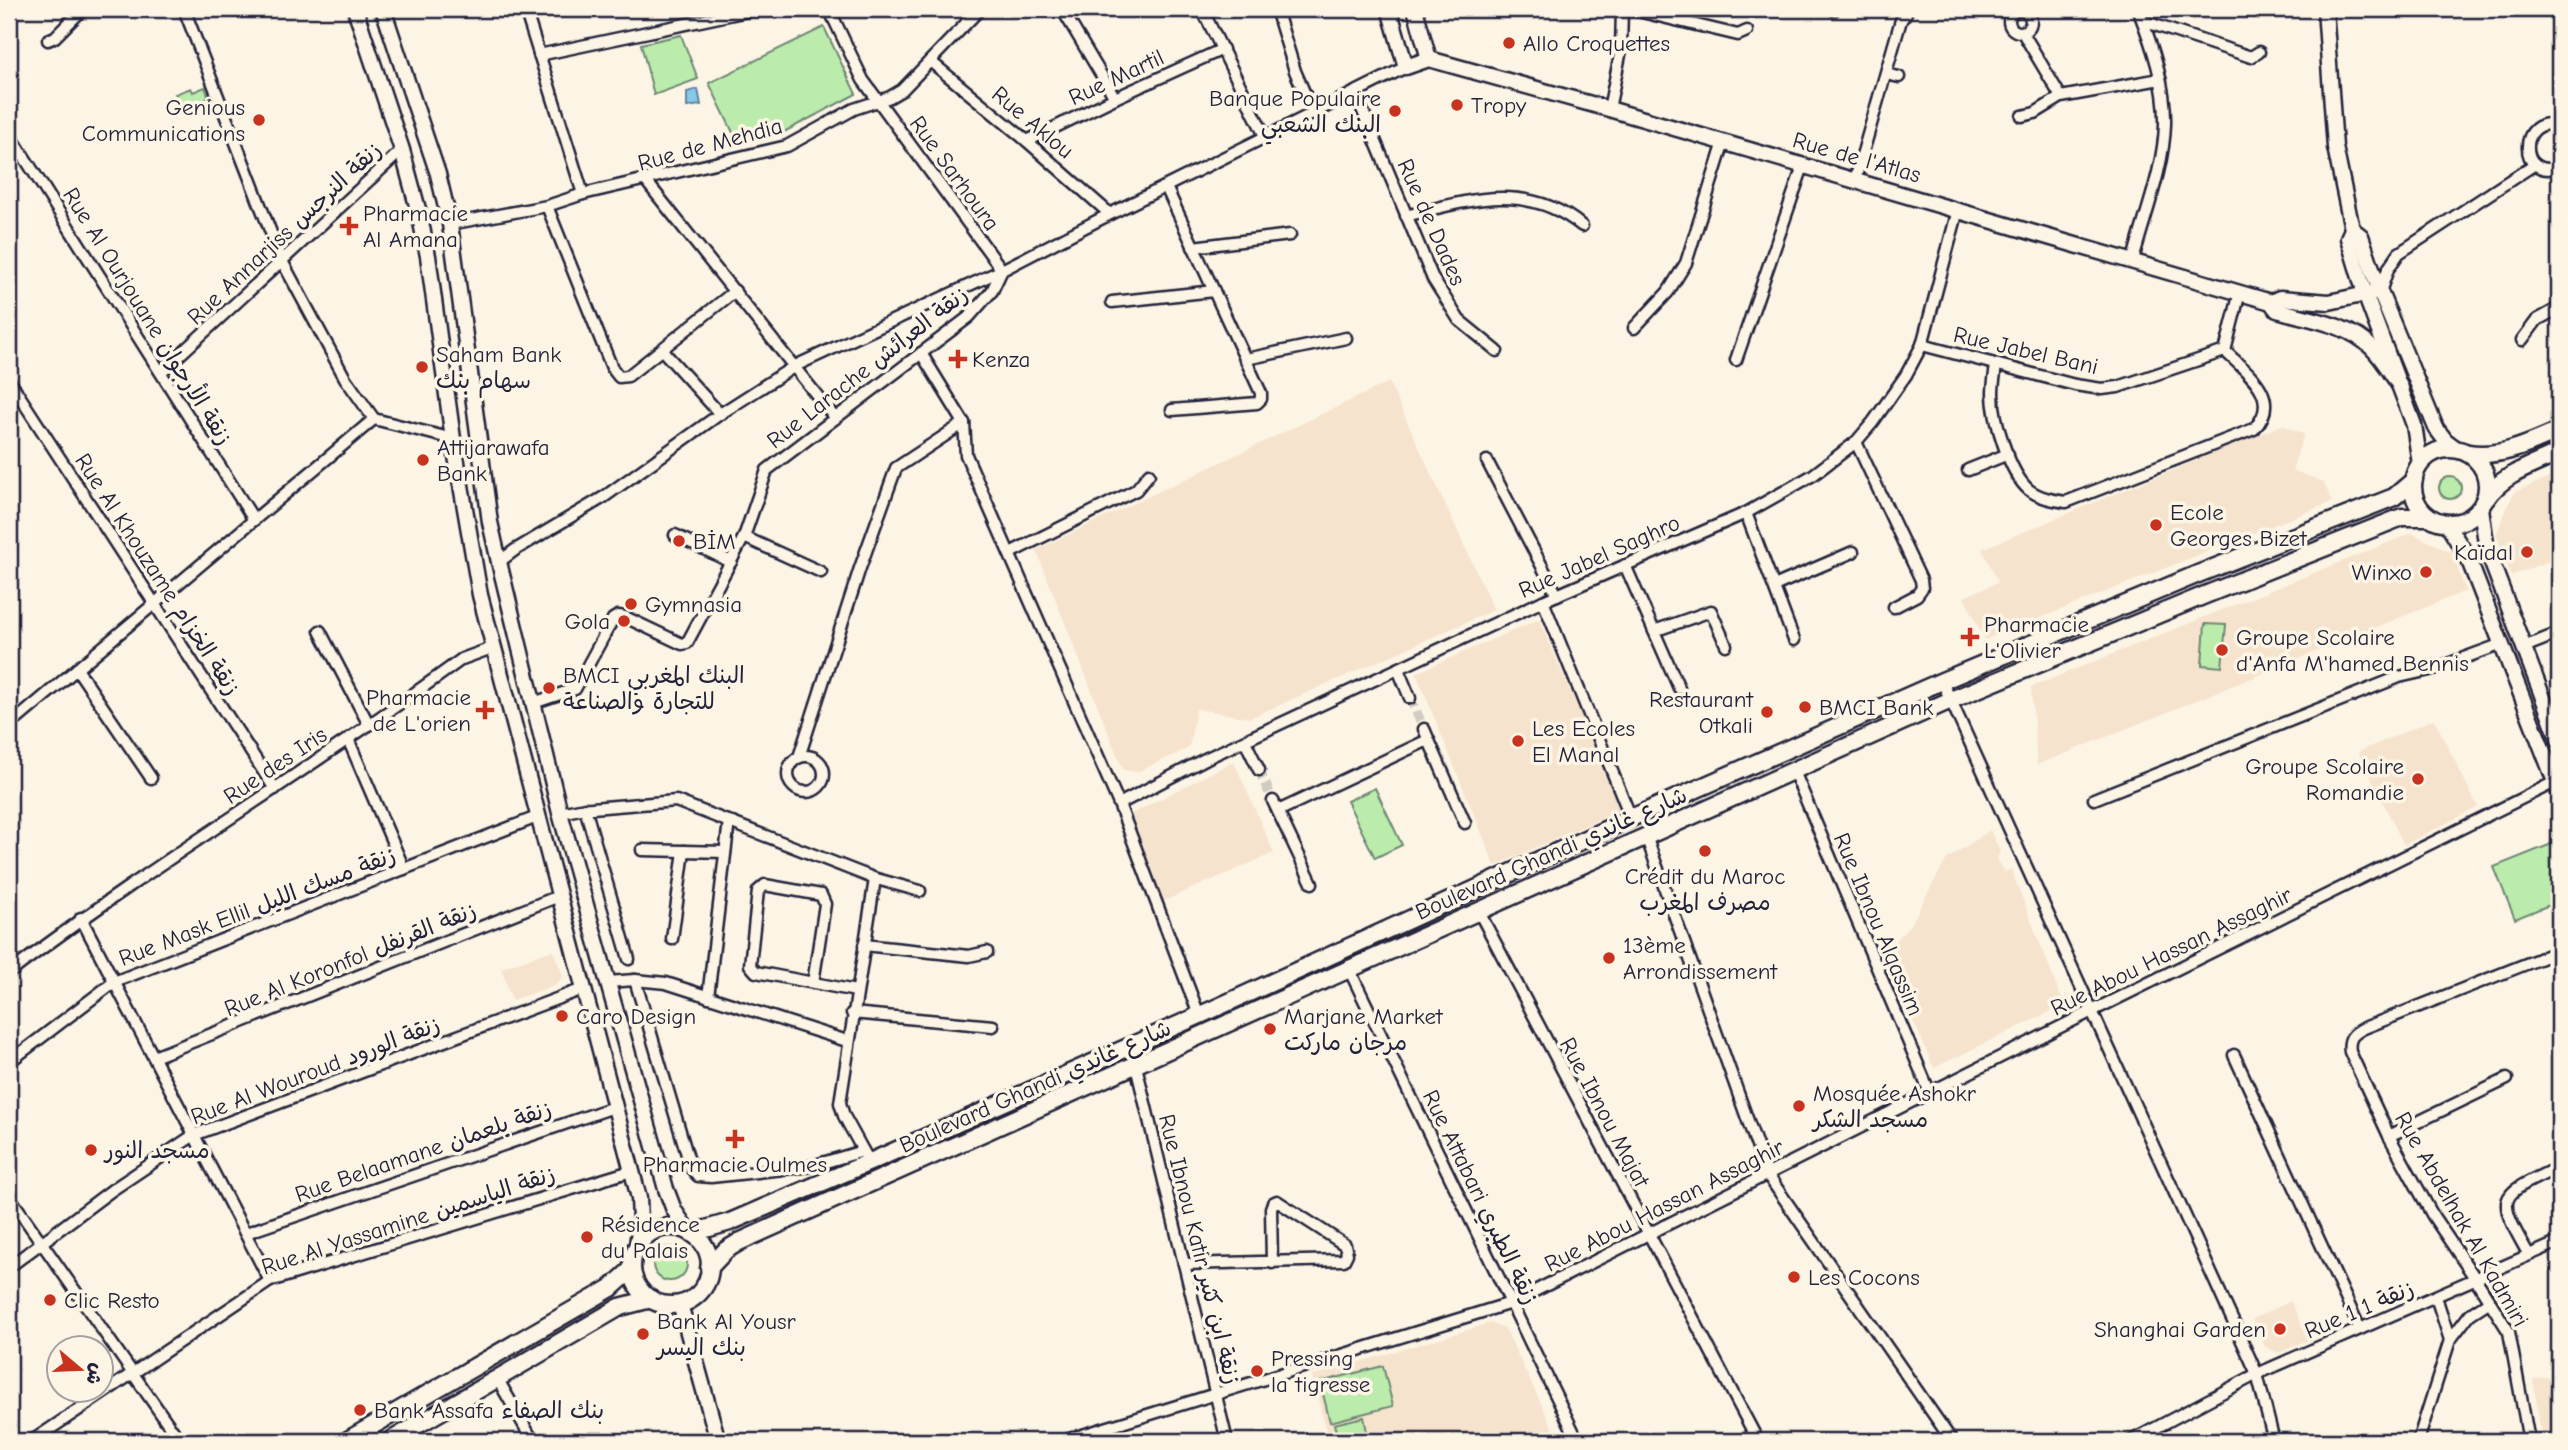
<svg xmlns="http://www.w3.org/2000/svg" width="2568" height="1450" viewBox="0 0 2568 1450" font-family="'Comic Neue','Playpen Sans Arabic',sans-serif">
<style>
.built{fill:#f6e3ce}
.green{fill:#bbecac;stroke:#6e8774;stroke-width:2}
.water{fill:#87c7e8;stroke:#5f85a3;stroke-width:2}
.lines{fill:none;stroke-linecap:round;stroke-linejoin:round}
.street-tunnel{stroke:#d0cbc3;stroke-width:10;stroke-dasharray:10 5;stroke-linecap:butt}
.street-casing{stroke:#22223b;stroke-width:15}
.secondary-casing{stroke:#22223b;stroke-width:19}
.primary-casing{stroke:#22223b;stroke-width:21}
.street{stroke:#fcf5e5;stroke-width:10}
.secondary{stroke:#fcf5e5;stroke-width:14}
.primary{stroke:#fcf5e5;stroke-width:16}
.poi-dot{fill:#c8321e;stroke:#fcf5e5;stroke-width:2.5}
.labels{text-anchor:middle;stroke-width:7;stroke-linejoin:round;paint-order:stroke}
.poi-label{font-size:23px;fill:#22223b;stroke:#fcf5e5;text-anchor:start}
.street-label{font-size:23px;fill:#22223b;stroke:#fcf5e5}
</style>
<rect width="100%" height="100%" fill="#fcf5e5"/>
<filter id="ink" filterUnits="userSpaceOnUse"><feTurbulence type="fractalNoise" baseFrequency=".0143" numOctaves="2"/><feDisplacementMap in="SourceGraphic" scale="14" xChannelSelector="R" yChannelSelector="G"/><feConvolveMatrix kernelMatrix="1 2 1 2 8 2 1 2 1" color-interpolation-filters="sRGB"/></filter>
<g filter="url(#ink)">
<g class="built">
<path d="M 1389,382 L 1494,610 L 1250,718 L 1196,709 L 1189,748 L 1137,772 L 1123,770 L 1036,550 Z"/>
<path d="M 2282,425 L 2304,434 L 2292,470 L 2324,482 L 2332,502 L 1985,640 L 1964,597 L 1998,582 L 1982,549 Z"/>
<path d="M 2559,474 L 2559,557 L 2511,576 L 2496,534 L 2514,492 Z"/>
<path d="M 2412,533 L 2452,553 L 2466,591 L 2037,765 L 2031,687 Z"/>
<path d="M 1539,619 L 1622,809 L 1495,866 L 1416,673 Z"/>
<path d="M 2434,719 L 2478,807 L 2404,845 L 2358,752 Z"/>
<path d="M 1234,761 L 1274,853 L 1164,901 L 1131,814 Z"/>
<path d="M 1990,830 L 2000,851 L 1997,859 L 2005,872 L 2011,869 L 2064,1005 L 1934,1068 L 1884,955 L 1912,922 L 1946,860 Z"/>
<path d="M 553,950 L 563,976 L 556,985 L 512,1000 L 501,968 Z"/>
<path d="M 2291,1301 L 2308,1340 L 2279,1353 L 2265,1347 L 2252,1319 Z"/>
<path d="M 1491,1323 L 1505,1328 L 1559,1441 L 1329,1441 L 1312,1376 Z"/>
<path d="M 2559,1375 L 2559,1441 L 2542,1441 L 2533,1379 Z"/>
</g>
<g class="green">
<path d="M 824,27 L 856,94 L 782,133 L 737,141 L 709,83 Z"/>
<path d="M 681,35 L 698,79 L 654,95 L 641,44 Z"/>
<path d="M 205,87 L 209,98 L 174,112 L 172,105 L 178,102 L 175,94 L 191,88 L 193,92 Z"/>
<circle cx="2450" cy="488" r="11"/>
<path d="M 2205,624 L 2226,625 L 2222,667 L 2202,665 Z"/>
<path d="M 1375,788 L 1402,845 L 1375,858 L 1347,801 Z"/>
<path d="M 2559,841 L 2559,901 L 2515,919 L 2494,867 Z"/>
<circle cx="670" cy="1264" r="17"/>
<path d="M 1383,1366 L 1393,1406 L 1330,1422 L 1320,1382 Z"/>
<path d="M 1364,1417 L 1367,1432 L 1338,1439 L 1334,1424 Z"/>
</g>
<path class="water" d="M 698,89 L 701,105 L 687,107 L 687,92 Z"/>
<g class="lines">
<g class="street-tunnel">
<path d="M 1410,698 L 1424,729"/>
<path d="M 1259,770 L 1273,801"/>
</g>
<defs>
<g id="street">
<path d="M 184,9 L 282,261 L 345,378 L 374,419 L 453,439"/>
<path d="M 525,9 L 583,194"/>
<path d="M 1062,9 L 1115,98"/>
<path d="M 1202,9 L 1266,138"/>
<path d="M 1276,9 L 1295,71 L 1313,113"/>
<path d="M 1629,9 L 1738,35 L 1747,31"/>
<circle cx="2020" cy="21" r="11"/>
<path d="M 1834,10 L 1834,9"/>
<path d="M 2143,21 L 2251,57 L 2259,52"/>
<path d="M 2023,33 L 2061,97"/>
<path d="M 48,40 L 55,37 L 83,9"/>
<path d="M 539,55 L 757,9"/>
<path d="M 930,61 L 1027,141 L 1110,214"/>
<path d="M 1886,74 L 1899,77"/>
<path d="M 1355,92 L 1433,279 L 1459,320 L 1497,351"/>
<path d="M 1609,109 L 1621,50 L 1622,9"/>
<path d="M 2022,116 L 2035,113 L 2061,97 L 2160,79"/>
<path d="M 2559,126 C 2518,113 2517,181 2559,167"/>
<path d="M 9,133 L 254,520"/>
<path d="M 1027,141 L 1115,98 L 1223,49"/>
<path d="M 1855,180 L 1901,20 L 1906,13"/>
<path d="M 646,181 L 835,418"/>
<path d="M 1166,187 L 1261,393 L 1261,399 L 1257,403 L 1172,410"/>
<path d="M 547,206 L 612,368 L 619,377 L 628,376 L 735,291"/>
<path d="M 1406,216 C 1468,200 1527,181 1582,226"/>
<path d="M 450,224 L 547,206 L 583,194 L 787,146 L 854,109 L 890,97 L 902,90 L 980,9"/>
<path d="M 1193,247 L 1290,235"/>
<path d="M 2133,260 C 2144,217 2164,168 2165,124 C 2166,85 2152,45 2138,9"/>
<path d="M 2380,292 L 2388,269 L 2399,253 L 2535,164"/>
<path d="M 1112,302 L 1214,291"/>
<path d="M 1634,328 L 1668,292 L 1686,263 L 1724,142"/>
<path d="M 2522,340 L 2537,320 L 2559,308"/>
<path d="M 1922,345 L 2075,385 L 2102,389 L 2118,387 L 2225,351 L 2240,292"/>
<path d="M 662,350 L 720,414"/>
<path d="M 921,353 L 964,423 L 966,455 L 1119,804 L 1199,1015"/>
<path d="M 1246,359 L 1346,338"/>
<path d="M 1736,360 L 1803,166"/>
<path d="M 1996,365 C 1995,374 1993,384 1993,393 C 1993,418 2009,473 2029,490 C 2040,498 2053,500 2066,502 L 2254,429 C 2284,397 2246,372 2225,351"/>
<path d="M 161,372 L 402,150"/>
<path d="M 9,380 L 275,789"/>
<path d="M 1856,442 L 1921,580 L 1922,588 L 1917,595 L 1894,607"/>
<path d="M 1487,461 L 1557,595"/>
<path d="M 1968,470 L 2008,454"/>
<path d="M 1746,513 L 1794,640"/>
<path d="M 675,535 L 731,562"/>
<path d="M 744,537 L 821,572"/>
<path d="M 1010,553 L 1136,490 L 1149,474"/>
<path d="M 499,562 L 515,550 L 604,497 L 720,414 L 795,366 L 1002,270 L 863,80 L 829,9"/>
<path d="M 1625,565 L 1679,688"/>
<path d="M 1774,586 L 1853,552"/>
<path d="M 1543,601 L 1631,818"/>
<path d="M 320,631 L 369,725"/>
<path d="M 1654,631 L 1711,611 L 1726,645"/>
<path d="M 2524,647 L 2559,633"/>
<path d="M 77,669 L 151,778"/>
<path d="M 1398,669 L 1410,698"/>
<path d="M 1942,681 L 2257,1374 L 2274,1441"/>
<path d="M 533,703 L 575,689 L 613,619 L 618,616 L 625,617 L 682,644 L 687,643 L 744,537 L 767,470 L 969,317 L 992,291 L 1002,270 L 1110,214 L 1406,67"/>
<path d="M 9,726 L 374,419"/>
<path d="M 1424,729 L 1465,823"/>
<path d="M 348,739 L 404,869"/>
<path d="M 1245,741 L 1259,770"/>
<circle cx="806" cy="774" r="18"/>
<path d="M 799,757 L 860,568 L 896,468 L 964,423"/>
<path d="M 1793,769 L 1930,1093"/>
<path d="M 2094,799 L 2399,677 L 2434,669 L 2502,644"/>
<path d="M 1273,801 L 1312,883"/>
<path d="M 1119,804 L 1207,758 L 1543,601 L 1746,513 L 1813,475 L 1856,442 L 1873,422 L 1906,375 L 1922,345 L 1958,210"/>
<path d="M 585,808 L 629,959"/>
<path d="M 1278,811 L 1428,740"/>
<path d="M 560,813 L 580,809 L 676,801 L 873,878 L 920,891"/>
<path d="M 1646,836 L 1767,1174 L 1952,1441"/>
<path d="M 642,850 L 725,852"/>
<path d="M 1478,910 L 1758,1441"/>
<path d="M 81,918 L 270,1281"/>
<path d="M 672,939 L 684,851"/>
<path d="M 864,945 L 969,956 L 987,952"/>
<path d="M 1349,969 L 1578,1441"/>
<path d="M 9,973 C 155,862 314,768 462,659 L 492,648"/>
<path d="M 635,980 L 691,1168 L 698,1176 L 711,1177 L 812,1166 L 863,1151"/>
<path d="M 608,982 L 635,980 L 666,983 L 847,1041"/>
<path d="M 813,983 L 825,904 L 821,895 L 765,885 L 758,891 L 750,965 L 756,972 L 856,991"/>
<path d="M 708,997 L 729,821"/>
<path d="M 852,1013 L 993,1026"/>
<path d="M 2234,1055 L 2360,1329"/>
<path d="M 154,1057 L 559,896"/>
<path d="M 9,1062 L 114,982 L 537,817"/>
<path d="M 1136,1066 L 1227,1441"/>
<path d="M 2389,1136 L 2507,1079"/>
<path d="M 866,1156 L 844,1116 L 840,1103 L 875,879"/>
<path d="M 9,1196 L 180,1441"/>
<path d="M 246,1233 L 614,1107"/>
<path d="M 2529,1255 C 2494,1194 2498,1196 2559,1167"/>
<path d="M 1184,1264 L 1344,1260 L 1347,1254 L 1345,1245 L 1277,1201 L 1273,1203 L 1271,1208 L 1272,1263"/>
<path d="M 9,1267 L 112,1190 L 194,1135 L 583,989"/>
<path d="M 2436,1297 L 2450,1340"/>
<path d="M 497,1378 L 533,1441"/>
<path d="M 32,1441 L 270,1281 L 631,1171"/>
<path d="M 1063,1441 L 1511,1303 L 2092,1011 L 2555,782"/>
<path d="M 2131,1441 L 2257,1374 L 2559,1242"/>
<path d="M 2418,1441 L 2450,1340 L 2470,1314 L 2490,1301"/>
<path d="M 2529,1441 L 2509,1332 L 2475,1278 L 2433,1216 L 2412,1178 L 2389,1136 L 2350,1052 C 2348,1039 2352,1034 2364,1028 L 2559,951"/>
</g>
<g id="secondary">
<path d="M 355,9 L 402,150 L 419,213 L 428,256 L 453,439 L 480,595 L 639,1198 L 640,1221 L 637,1246"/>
<path d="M 383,9 L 438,174 L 450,224 L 490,522 L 499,562 L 560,813 L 666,1189 L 674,1210 L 688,1231"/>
<path d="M 1389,9 L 1406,67 L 1429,59"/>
<path d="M 1415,9 L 1429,59"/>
<path d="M 2325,9 L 2335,147 L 2352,229 L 2348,238 L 2365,294 L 2414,425 L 2420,464"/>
<path d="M 1429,59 L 1609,109 L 2271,302 L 2277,310 C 2308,319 2349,324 2372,348 C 2384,360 2392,375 2401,388"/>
<path d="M 2352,229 L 2361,236 L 2380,292 L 2436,428 L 2445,440 L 2457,449"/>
<path d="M 2271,302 L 2280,298 L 2329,302 L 2371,293"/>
<path d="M 2481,508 L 2487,550 L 2559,740"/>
<path d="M 2447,524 L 2468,558 L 2559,792"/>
<path d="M 680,1304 L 718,1441"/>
</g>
<g id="primary">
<circle cx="2450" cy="486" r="37"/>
<path d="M 2468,453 C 2501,458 2529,444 2559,431"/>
<path d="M 2486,499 C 2502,474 2534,465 2559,453"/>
<circle cx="671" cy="1266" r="39"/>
<path d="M 692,1233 L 730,1222 L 870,1162 L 1218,1007 L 1631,818 L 1942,681 L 2198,574 L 2394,497 L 2414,480"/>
<path d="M 709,1268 L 726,1250 L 739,1242 L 1951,700 L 2205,595 L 2402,517 L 2429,517"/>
<path d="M 346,1441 L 611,1288 L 632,1269"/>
<path d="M 390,1441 L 620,1307 L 651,1299"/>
</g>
</defs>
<use href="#street" class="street-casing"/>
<use href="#secondary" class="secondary-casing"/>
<use href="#primary" class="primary-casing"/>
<use href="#street" class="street"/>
<use href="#secondary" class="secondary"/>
<use href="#primary" class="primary"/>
</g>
</g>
<g class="poi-dot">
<circle cx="1509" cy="43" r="7"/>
<circle cx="1457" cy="105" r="7"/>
<circle cx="1395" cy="111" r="7"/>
<circle cx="259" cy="120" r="7"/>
<path d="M345.5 215.5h7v7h7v7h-7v7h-7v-7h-7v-7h7z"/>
<path d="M954.5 348.5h7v7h7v7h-7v7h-7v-7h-7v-7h7z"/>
<circle cx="422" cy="367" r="7"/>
<circle cx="423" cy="460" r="7"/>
<circle cx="2156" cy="525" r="7"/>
<circle cx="679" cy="541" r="7"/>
<circle cx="2527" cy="552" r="7"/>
<circle cx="2426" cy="572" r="7"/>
<circle cx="631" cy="604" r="7"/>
<circle cx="624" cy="621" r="7"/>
<path d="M1966.5 626.5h7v7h7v7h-7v7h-7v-7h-7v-7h7z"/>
<circle cx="2222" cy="650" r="7"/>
<circle cx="549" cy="688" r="7"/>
<circle cx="1805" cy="707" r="7"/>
<path d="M481.5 699.5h7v7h7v7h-7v7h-7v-7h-7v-7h7z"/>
<circle cx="1767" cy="712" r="7"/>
<circle cx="1518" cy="741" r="7"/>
<circle cx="2418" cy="779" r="7"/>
<circle cx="1705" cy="851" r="7"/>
<circle cx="1609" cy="958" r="7"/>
<circle cx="562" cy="1016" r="7"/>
<circle cx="1270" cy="1029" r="7"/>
<circle cx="1799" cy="1106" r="7"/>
<path d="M731.5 1128.5h7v7h7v7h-7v7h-7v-7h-7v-7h7z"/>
<circle cx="91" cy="1150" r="7"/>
<circle cx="587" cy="1237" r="7"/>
<circle cx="1794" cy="1277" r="7"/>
<circle cx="50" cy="1300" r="7"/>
<circle cx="2280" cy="1329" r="7"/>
<circle cx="643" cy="1334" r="7"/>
<circle cx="1257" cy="1371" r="7"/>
<circle cx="360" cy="1410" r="7"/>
</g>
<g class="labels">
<g class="poi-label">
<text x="1523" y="51">Allo Croquettes</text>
<text x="1381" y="106" text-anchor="end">Banque Populaire<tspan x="1381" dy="26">البنك الشعبي</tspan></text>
<text x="1471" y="113">Tropy</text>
<text x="245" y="115" text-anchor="end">Genious<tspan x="245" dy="26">Communications</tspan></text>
<text x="363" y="221">Pharmacie<tspan x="363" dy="26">Al Amana</tspan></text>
<text x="436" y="362">Saham Bank<tspan x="436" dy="26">سهام بنك</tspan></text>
<text x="972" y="367">Kenza</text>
<text x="437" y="455">Attijarawafa<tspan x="437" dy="26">Bank</tspan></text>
<text x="2170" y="520">Ecole<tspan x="2170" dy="26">Georges Bizet</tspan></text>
<text x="693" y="549">BİM</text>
<text x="2513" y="560" text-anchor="end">Kaïdal</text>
<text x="2412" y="580" text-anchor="end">Winxo</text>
<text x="645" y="612">Gymnasia</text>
<text x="610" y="629" text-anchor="end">Gola</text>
<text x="1984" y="632">Pharmacie<tspan x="1984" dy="26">L'Olivier</tspan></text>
<text x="2236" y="645">Groupe Scolaire<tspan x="2236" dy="26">d'Anfa M'hamed Bennis</tspan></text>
<text x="563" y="683">BMCI البنك المغربي<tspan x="563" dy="26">للتجارة والصناعة</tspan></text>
<text x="471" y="705" text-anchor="end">Pharmacie<tspan x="471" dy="26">de L'orien</tspan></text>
<text x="1753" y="707" text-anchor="end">Restaurant<tspan x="1753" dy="26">Otkali</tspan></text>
<text x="1819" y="715">BMCI Bank</text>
<text x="1532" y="736">Les Ecoles<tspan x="1532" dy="26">El Manal</tspan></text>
<text x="2404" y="774" text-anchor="end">Groupe Scolaire<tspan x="2404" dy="26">Romandie</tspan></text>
<text x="1705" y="884" text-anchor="middle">Crédit du Maroc<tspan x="1705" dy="26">مصرف المغرب</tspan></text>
<text x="1623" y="953">13ème<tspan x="1623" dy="26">Arrondissement</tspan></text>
<text x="576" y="1024">Caro Design</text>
<text x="1284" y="1024">Marjane Market<tspan x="1284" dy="26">مرجان ماركت</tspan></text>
<text x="1813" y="1101">Mosquée Ashokr<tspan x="1813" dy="26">مسجد الشكر</tspan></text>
<text x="105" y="1158">مسجد النور</text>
<text x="735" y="1172" text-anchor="middle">Pharmacie Oulmes</text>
<text x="601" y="1232">Résidence<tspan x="601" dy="26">du Palais</tspan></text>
<text x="1808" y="1285">Les Cocons</text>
<text x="64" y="1308">Clic Resto</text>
<text x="657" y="1329">Bank Al Yousr<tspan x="657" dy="26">بنك اليسر</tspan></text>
<text x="2266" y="1337" text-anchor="end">Shanghai Garden</text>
<text x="1271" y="1366">Pressing<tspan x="1271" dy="26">la tigresse</tspan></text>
<text x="374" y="1418">Bank Assafa بنك الصفاء</text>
</g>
<g class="street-label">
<text transform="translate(1116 77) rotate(-25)" y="8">Rue Martil</text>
<text transform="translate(1033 122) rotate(40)" y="8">Rue Aklou</text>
<text transform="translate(710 144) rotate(-15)" y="8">Rue de Mehdia</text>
<text transform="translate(1857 157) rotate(16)" y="8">Rue de l'Atlas</text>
<text transform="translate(955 173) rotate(54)" y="8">Rue Sarhoura</text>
<text transform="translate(1432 222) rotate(66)" y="8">Rue de Dades</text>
<text transform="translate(284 233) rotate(-43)" y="8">Rue Annarjiss زنقة النرجس</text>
<text transform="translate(148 316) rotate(58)" y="8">Rue Al Ourjouane زنقة الأرجوان</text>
<text transform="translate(2026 350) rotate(13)" y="8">Rue Jabel Bani</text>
<text transform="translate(867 367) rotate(-38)" y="8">Rue Larache زنقة العرائش</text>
<text transform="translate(1599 556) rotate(-24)" y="8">Rue Jabel Saghro</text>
<text transform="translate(158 574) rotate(57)" y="8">Rue Al Khouzame زنقة الخزام</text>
<text transform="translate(275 765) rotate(-34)" y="8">Rue des Iris</text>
<text transform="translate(1551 853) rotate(-24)" y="8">Boulevard Ghandi شارع غاندي</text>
<text transform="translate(257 906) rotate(-21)" y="8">Rue Mask Ellil زنقة مسك الليل</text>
<text transform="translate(1879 924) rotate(67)" y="8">Rue Ibnou Alqassim</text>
<text transform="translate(2171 951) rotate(-26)" y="8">Rue Abou Hassan Assaghir</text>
<text transform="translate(350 959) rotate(-22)" y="8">Rue Al Koronfol زنقة القرنفل</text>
<text transform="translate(315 1070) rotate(-21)" y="8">Rue Al Wouroud زنقة الورود</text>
<text transform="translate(1035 1086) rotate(-24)" y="8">Boulevard Ghandi شارع غاندي</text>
<text transform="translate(1605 1112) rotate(62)" y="8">Rue Ibnou Majat</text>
<text transform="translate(423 1151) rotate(-19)" y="8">Rue Belaamane زنقة بلعمان</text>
<text transform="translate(1481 1197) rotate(64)" y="8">Rue Attabari زنقة الطبري</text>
<text transform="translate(1664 1205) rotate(-27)" y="8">Rue Abou Hassan Assaghir</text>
<text transform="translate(2462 1219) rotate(60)" y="8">Rue Abdelhak Al Kadmiri</text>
<text transform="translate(408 1220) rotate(-18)" y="8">Rue Al Yassamine زنقة الياسمين</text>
<text transform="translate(1200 1249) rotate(76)" y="8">Rue Ibnou Katir زنقة ابن كثير</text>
<text transform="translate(2359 1309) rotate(-23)" y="8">Rue 1 زنقة 1</text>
</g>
</g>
<rect width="2568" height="1450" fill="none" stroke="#fcf5e5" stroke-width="35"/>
<rect x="18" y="18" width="2533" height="1415" fill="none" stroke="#22223b" stroke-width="2.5" filter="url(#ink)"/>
<g transform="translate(80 1369) rotate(109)"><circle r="33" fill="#fcf5e5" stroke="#a5a1a1" stroke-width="2"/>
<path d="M0-5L12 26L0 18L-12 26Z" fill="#c8321e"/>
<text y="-10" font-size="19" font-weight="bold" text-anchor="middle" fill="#22223b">ش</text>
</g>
</svg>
